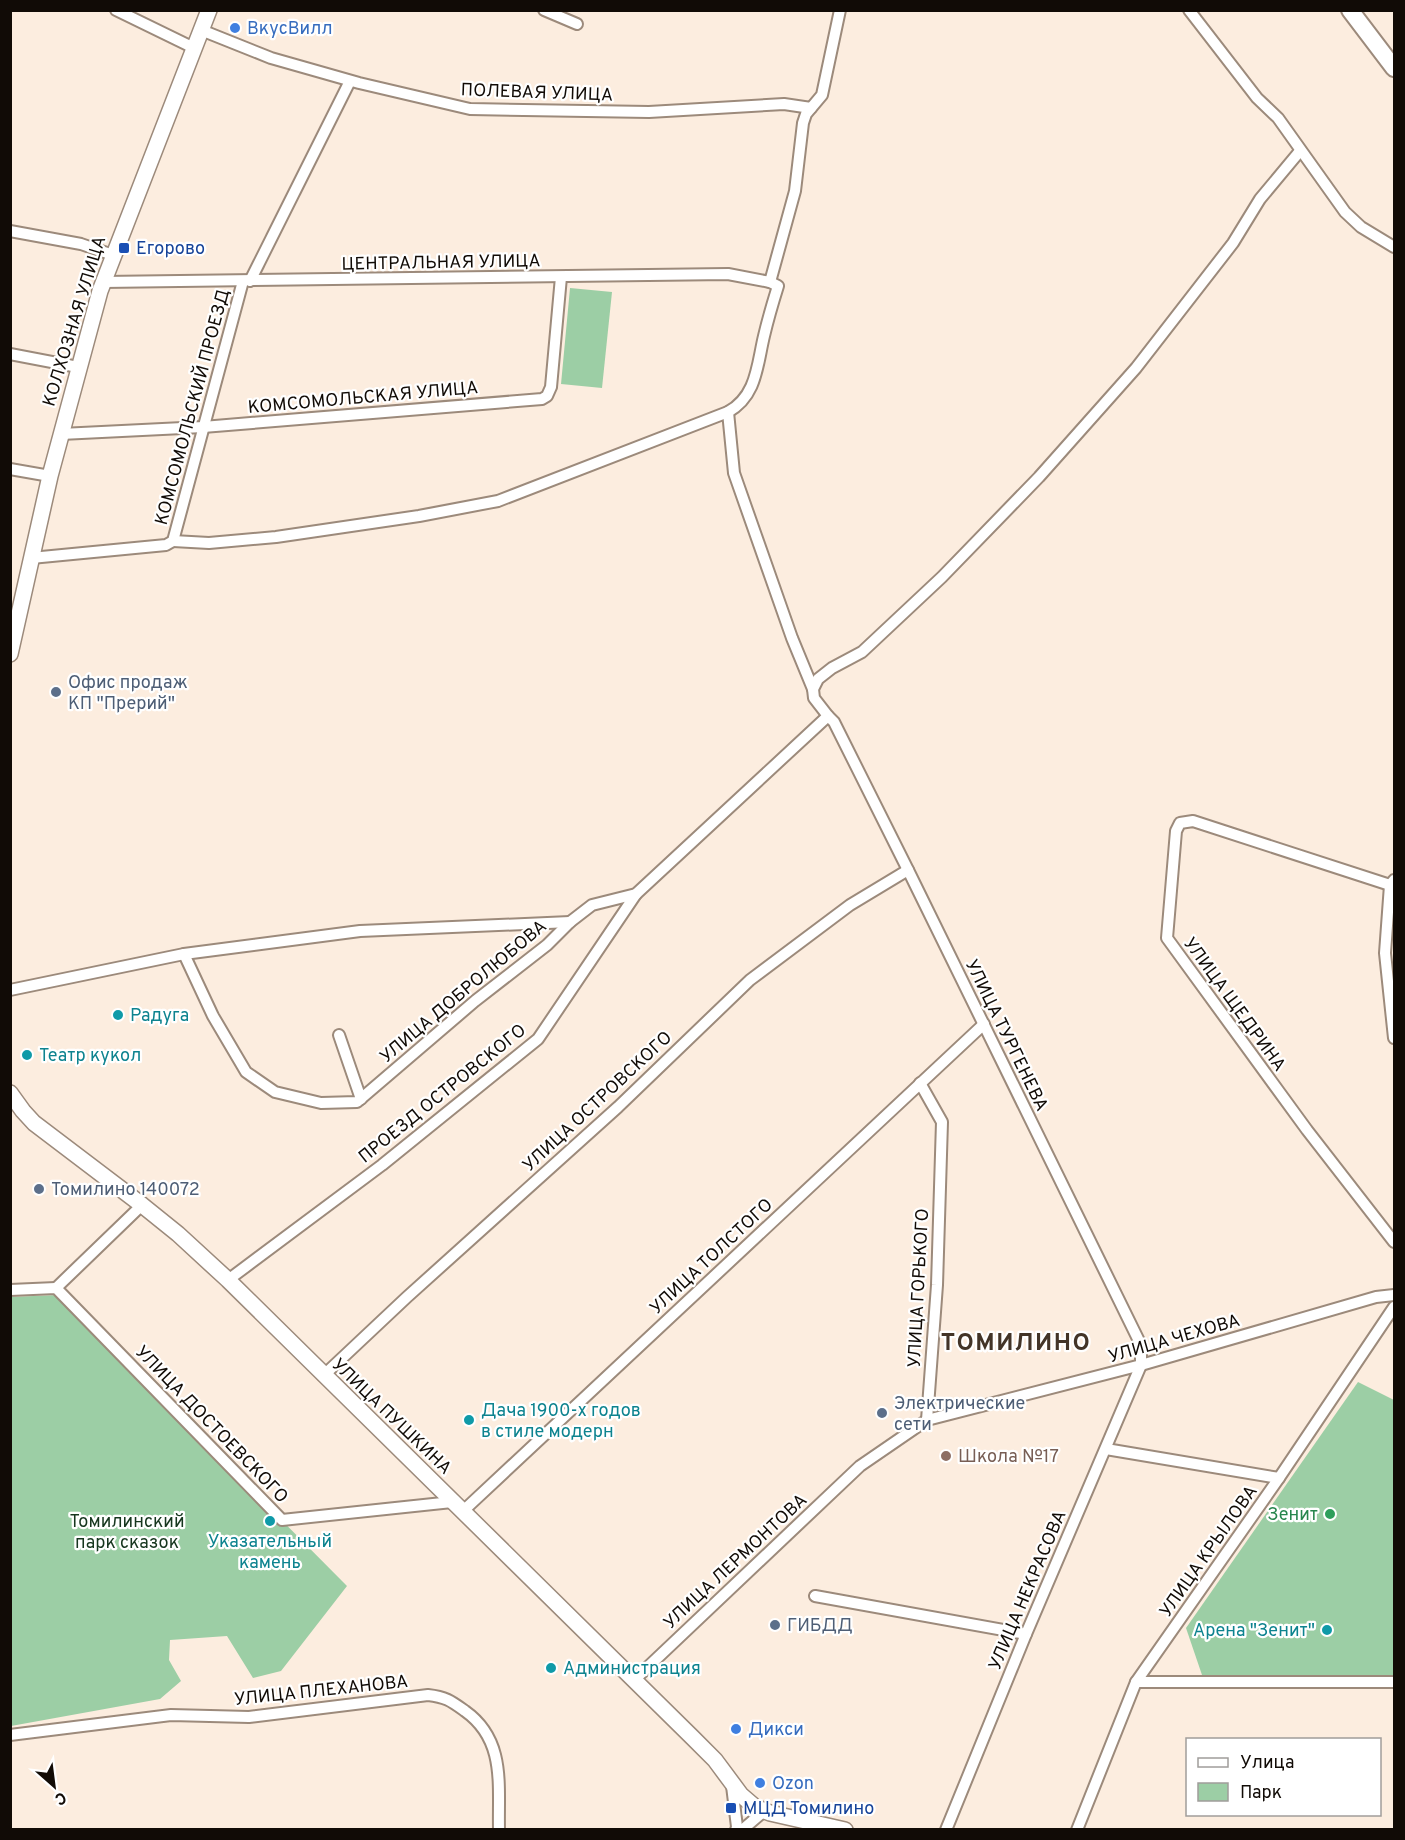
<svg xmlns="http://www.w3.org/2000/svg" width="1405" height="1840" viewBox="0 0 1405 1840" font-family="Overpass,sans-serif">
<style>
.green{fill:#9ccea5}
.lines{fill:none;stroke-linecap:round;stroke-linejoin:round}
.minor-casing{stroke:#9c8a7b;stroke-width:14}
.secondary-casing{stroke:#9c8a7b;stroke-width:18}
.primary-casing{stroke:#9c8a7b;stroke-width:20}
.minor{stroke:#fff;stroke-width:10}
.secondary{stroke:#fff;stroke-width:15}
.primary{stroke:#fff;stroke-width:16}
.shop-dot{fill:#3f7fe0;stroke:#fff;stroke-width:2}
.transit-dot{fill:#1a4fb4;stroke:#fff;stroke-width:2}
.service-dot{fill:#5c6f8a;stroke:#fff;stroke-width:2}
.culture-dot{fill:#0f9aa8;stroke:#fff;stroke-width:2}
.education-dot{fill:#8d6e63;stroke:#fff;stroke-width:2}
.leisure-dot{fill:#2e9e5b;stroke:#fff;stroke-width:2}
.labels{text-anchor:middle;stroke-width:4.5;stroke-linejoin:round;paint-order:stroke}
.shop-label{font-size:18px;fill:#366cbe;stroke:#fff;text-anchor:start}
.street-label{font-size:18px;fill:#110b06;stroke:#fff}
.transit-label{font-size:18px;fill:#164399;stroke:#fff;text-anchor:start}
.service-label{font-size:18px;fill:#4e5e75;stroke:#fff;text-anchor:start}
.culture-label{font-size:18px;fill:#0d838f;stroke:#fff;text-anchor:start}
.education-label{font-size:18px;fill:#785e54;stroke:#fff;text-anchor:start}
.leisure-label{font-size:18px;fill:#27864d;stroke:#fff;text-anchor:end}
.park-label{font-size:18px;fill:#16361e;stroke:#fff}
.district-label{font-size:24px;font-weight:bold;letter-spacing:1.5px;fill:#433427;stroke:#fff}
</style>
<rect width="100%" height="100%" fill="#fceddf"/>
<g class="green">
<path d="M 570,288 L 612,292 L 602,388 L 561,384 Z"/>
<path d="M 58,1295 L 347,1586 L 281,1671 L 253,1678 L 227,1636 L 170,1640 L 169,1660 L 181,1681 L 160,1699 L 11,1726 L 10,1297 Z"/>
<path d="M 1358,1382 L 1394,1400 L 1394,1676 L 1202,1675 L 1186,1628 Z"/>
</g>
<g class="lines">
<defs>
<g id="minor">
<path d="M 116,10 L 194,48"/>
<path d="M 544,10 L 577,24"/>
<path d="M 1189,10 L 1257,98 L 1278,118 L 1345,212 L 1361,227 L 1394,247"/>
<path d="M 201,30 L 271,58 L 359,83 L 470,109 L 649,112 L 784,104 L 811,108"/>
<path d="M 10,231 L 81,244 L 113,255"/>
<path d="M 250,281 L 350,81"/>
<path d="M 103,282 L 728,274 L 770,282 L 778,286 C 773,302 768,319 764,336 C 757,365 757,396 728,412 L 498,501 L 419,516 L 276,537 L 209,543 L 173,541"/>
<path d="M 770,282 L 795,191 L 803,123 L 806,114 L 822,95 L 840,10"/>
<path d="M 10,354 L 78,367"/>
<path d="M 728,412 L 734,473 L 792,638 L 813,689"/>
<path d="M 61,434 L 203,427 L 542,399 L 547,396 L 551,387 L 561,277"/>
<path d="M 10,469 L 50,476"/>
<path d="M 31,558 L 166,545 L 173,541 L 243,281"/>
<path d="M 828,716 L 814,698 L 813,689 L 818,679 L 832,668 L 862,652 L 942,577 L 1039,477 L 1136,368 L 1233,243 L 1260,199 L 1300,151"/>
<path d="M 1394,880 L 1390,885 L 1385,953 L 1394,1038"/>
<path d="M 1390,885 L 1193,821 L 1180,823 L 1176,831 L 1167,938 L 1307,1130 L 1394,1242"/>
<path d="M 184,954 L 213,1016 L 246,1072 L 275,1092 L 321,1103 L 357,1102 L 475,1001 L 547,945 L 570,922 L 592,905 L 636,894 L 828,716 L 834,722 L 908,870 L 1141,1345 L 1141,1365 L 1026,1634 L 946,1830"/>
<path d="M 10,990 L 184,954 L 360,931 L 570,922"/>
<path d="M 339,1035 L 361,1099"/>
<path d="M 920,1083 L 942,1122 L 937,1285 L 927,1420"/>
<path d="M 228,1280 L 382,1165 L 538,1039 L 636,894"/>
<path d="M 56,1288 L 142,1205"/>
<path d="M 10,1290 L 56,1288 L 282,1520 L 452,1502"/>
<path d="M 323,1376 L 407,1297 L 618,1107 L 750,980 L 850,905 L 908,870"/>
<path d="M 1106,1449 L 1279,1478"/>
<path d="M 462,1512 L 984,1024"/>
<path d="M 815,1596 L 1026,1634"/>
<path d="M 633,1681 L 860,1466 L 927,1420 L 1141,1365 L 1376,1297 L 1394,1295"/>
<path d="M 1136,1682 L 1394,1682"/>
<path d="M 10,1735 L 171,1715 L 249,1717 L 428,1695 C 446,1697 451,1701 465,1711 C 506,1740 498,1785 499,1830"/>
<path d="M 732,1786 L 737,1827 L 736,1830"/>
<path d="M 742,1830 L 763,1812"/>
<path d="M 1077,1830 L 1136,1682 L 1279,1478 L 1394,1307"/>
</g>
<g id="secondary">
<path d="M 10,654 L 50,476 L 100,291 L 209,10"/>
<path d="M 10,1093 L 23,1111 L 34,1123 L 142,1205 L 178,1234 L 228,1280 L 692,1737 L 715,1760 L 741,1795 L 755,1807 L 770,1813 L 845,1830"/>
</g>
<path id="primary" d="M 1350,10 L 1394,68"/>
</defs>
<use href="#minor" class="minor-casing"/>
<use href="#secondary" class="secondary-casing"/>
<use href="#primary" class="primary-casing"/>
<use href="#minor" class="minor"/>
<use href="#secondary" class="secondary"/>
<use href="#primary" class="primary"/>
</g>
<g class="shop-dot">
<circle cx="235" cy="28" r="6"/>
<circle cx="736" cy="1729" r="6"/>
<circle cx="760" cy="1783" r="6"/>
</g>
<g class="transit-dot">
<rect x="118" y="242" width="12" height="12" rx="3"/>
<rect x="725" y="1802" width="12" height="12" rx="3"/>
</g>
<g class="service-dot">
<circle cx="56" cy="692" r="6"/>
<circle cx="39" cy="1189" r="6"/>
<circle cx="882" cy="1413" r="6"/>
<circle cx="775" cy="1625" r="6"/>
</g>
<g class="culture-dot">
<circle cx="118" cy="1015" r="6"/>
<circle cx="27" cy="1055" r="6"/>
<circle cx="469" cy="1420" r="6"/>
<circle cx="270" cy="1521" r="6"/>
<circle cx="1327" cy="1630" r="6"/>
<circle cx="551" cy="1668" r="6"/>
</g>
<circle class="education-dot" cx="946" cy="1456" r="6"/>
<circle class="leisure-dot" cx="1330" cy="1514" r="6"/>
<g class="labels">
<g class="shop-label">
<text x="247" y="34">ВкусВилл</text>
<text x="748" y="1735">Дикси</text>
<text x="772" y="1789">Ozon</text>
</g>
<g class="street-label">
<text transform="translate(537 92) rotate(2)" y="6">ПОЛЕВАЯ УЛИЦА</text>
<text transform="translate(441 262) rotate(-1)" y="6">ЦЕНТРАЛЬНАЯ УЛИЦА</text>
<text transform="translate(74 321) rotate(-73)" y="6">КОЛХОЗНАЯ УЛИЦА</text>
<text transform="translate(363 397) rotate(-5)" y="6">КОМСОМОЛЬСКАЯ УЛИЦА</text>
<text transform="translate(192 407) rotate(-75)" y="6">КОМСОМОЛЬСКИЙ ПРОЕЗД</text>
<text transform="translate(463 991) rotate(-40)" y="6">УЛИЦА ДОБРОЛЮБОВА</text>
<text transform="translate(1235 1004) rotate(54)" y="6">УЛИЦА ЩЕДРИНА</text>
<text transform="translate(1007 1035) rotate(64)" y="6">УЛИЦА ТУРГЕНЕВА</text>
<text transform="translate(442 1093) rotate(-39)" y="6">ПРОЕЗД ОСТРОВСКОГО</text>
<text transform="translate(597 1101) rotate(-43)" y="6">УЛИЦА ОСТРОВСКОГО</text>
<text transform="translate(711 1256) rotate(-43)" y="6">УЛИЦА ТОЛСТОГО</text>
<text transform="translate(918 1288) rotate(-87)" y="6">УЛИЦА ГОРЬКОГО</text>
<text transform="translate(1174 1338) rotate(-16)" y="6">УЛИЦА ЧЕХОВА</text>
<text transform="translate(392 1416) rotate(44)" y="6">УЛИЦА ПУШКИНА</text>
<text transform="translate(212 1424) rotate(46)" y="6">УЛИЦА ДОСТОЕВСКОГО</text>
<text transform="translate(1208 1551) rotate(-55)" y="6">УЛИЦА КРЫЛОВА</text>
<text transform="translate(735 1561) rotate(-43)" y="6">УЛИЦА ЛЕРМОНТОВА</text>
<text transform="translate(1027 1590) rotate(-67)" y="6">УЛИЦА НЕКРАСОВА</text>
<text transform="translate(321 1690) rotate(-6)" y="6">УЛИЦА ПЛЕХАНОВА</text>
</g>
<g class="transit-label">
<text x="136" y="254">Егорово</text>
<text x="743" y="1814">МЦД Томилино</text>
</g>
<g class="service-label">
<text x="68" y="688">Офис продаж<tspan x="68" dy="21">КП "Прерий"</tspan></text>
<text x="51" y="1195">Томилино 140072</text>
<text x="894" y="1409">Электрические<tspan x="894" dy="21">сети</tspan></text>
<text x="787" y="1631">ГИБДД</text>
</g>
<g class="culture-label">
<text x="130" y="1021">Радуга</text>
<text x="39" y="1061">Театр кукол</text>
<text x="481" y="1416">Дача 1900-х годов<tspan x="481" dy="21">в стиле модерн</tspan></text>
<text x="270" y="1547" text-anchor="middle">Указательный<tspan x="270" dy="21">камень</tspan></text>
<text x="1315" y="1636" text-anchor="end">Арена "Зенит"</text>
<text x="563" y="1674">Администрация</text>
</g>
<g class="education-label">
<text x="958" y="1462">Школа №17</text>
</g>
<g class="leisure-label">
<text x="1318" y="1520">Зенит</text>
</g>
<g class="park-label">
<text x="127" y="1527">Томилинский<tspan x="127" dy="21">парк сказок</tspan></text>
</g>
<g class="district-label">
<text x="1016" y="1350">ТОМИЛИНО</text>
</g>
</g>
<rect width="1405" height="1840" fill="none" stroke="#110b06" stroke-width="24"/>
<rect x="1186" y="1738" width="195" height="78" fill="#ffffff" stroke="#a09d9b" stroke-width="1.5"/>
<rect x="1198" y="1758" width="30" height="9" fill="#ffffff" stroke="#a09d9b" stroke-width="1.5"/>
<text x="1240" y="1768" font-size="18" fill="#110b06">Улица</text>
<rect x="1198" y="1783" width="30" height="18" fill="#9ccea5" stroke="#a09d9b" stroke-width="1.5"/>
<text x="1240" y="1798" font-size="18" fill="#110b06">Парк</text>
<g transform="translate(54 1786) rotate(152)" stroke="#ffffff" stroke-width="4.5" paint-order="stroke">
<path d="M0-4.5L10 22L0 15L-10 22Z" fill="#110b06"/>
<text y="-9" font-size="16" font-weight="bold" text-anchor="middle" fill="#110b06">С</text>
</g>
</svg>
